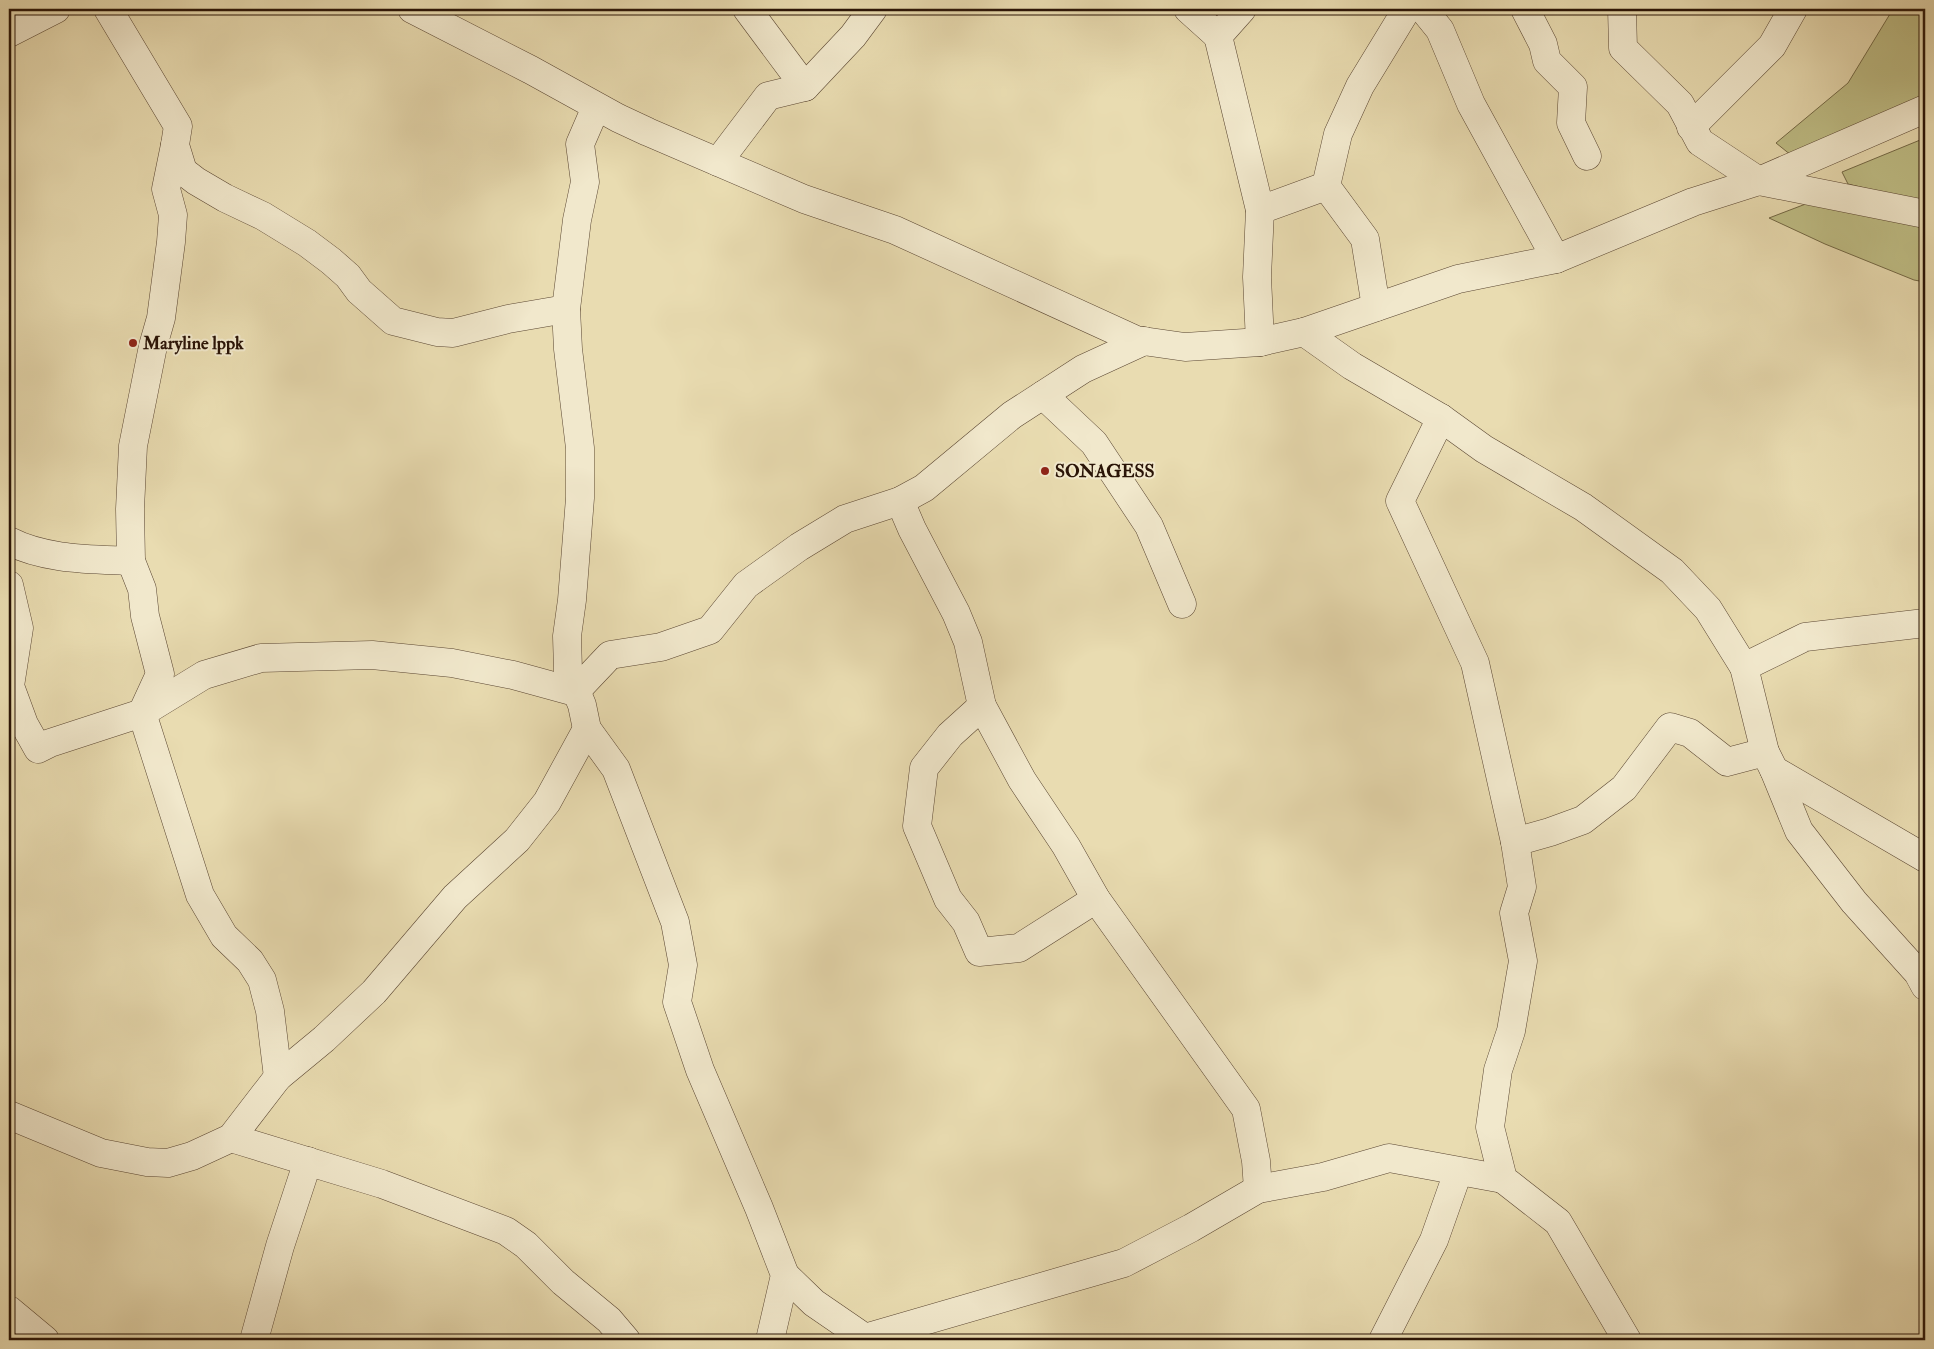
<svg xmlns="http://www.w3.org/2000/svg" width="1934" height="1349" viewBox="0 0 1934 1349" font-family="'IM FELL Double Pica',serif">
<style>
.green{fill:#bfbe86;stroke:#746946}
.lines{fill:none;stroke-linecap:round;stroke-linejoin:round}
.minor-casing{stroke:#5a4632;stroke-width:29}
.tertiary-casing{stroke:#5a4632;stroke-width:29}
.minor{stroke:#f1e8cc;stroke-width:28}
.tertiary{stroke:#f1e8cc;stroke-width:28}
.poi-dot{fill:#8f2418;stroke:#f1e8cc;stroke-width:2}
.labels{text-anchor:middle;stroke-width:4;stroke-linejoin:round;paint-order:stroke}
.poi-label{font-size:18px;font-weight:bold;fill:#2a1407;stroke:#f1e8cc;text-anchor:start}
</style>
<rect width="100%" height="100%" fill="#e9dcb1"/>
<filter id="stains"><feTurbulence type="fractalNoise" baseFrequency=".004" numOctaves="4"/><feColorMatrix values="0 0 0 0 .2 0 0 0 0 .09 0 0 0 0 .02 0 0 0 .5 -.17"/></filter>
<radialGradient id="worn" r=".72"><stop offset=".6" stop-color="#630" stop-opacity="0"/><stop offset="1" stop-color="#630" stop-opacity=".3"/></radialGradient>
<g class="green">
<path d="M 1893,9 L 1925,9 L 1925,116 L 1812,172 L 1776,143 L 1848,83 Z"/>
<path d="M 1925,138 L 1925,203 L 1848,184 L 1842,172 Z"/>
<path d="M 1824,197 L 1925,225 L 1925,282 L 1914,280 L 1825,244 L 1769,218 Z"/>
</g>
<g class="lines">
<defs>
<g id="minor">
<path d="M 108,9 L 178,126 L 175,145 L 183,171 L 196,181 L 225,198 L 263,216 L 307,243 L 331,261 L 348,276 L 359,291 L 393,321 L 437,332 L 453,333 L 508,319 L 566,309"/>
<path d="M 412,9 L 531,70 L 618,118 L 648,132 L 804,199 L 895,230 L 1136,340 L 1185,347 L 1260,342 L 1304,332 L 1352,366 L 1441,418 L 1484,449 L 1583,507 L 1672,571 L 1708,609 L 1744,667 L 1765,752 L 1774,770 L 1799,831 L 1854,902 L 1918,973 L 1925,986"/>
<path d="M 747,9 L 805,87"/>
<path d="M 1188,9 L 1218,36"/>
<path d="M 1242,9 L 1218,36 L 1260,210 L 1257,277 L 1260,342"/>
<path d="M 1423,9 L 1440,30 L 1471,104 L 1556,259"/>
<path d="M 1525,9 L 1543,44 L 1547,61 L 1573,87 L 1571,123 L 1587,156"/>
<path d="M 1622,9 L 1623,48 L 1680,104 L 1700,142 L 1759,181 L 1925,214"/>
<path d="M 596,107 L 580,144 L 585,182 L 577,220 L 566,309 L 568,349 L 580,448 L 580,498 L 572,600 L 567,636 L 568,671 L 582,705 L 587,729 L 616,769 L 675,922 L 683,965 L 677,1002 L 700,1070 L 759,1208 L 785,1275 L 770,1340"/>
<path d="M 1691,127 L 1772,46 L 1793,9"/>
<path d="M 175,145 L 166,189 L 173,215 L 171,242 L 161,318 L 153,346 L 133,446 L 130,509 L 131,561 L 142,589 L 145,616 L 160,674 L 142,713 L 200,895 L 224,936 L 250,961 L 262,980 L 270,1011 L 278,1077"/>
<path d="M 718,162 L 768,96 L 805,87 L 853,36 L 873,9"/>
<path d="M 1260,210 L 1326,186"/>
<path d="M 1376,307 L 1365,239 L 1326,186 L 1338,134 L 1360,86 L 1407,9"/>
<path d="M 1304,332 L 1458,279 L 1556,259 L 1693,202 L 1759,181 L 1925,109"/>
<path d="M 1043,395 L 1094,443 L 1149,526 L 1182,604"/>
<path d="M 1441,418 L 1400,501 L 1475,663 L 1515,842 L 1522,887 L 1514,913 L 1523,961 L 1511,1031 L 1498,1070 L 1490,1127 L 1503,1179 L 1558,1222 L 1627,1340"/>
<path d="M 900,501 L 912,529 L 956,613 L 968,642 L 982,706 L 1022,780 L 1066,846 L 1096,899 L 1246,1109 L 1256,1161 L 1258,1189"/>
<path d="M 9,541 C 46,560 91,559 131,561"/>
<path d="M 9,585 L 19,628 L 10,686 L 24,724 L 38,749 L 50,743 L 142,713 L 204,675 L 261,658 L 372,655 L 452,663 L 513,675 L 575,692 L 610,655 L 661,647 L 710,630 L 746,585 L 799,547 L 845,519 L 900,501 L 924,488 L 1012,415 L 1083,369 L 1144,341"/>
<path d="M 1744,667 L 1805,637 L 1925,623"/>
<path d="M 982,706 L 950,735 L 924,768 L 917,826 L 948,899 L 966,922 L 979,952 L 1019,948 L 1096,899"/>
<path d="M 1774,770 L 1925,858"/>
<path d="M 1515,842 L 1550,832 L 1583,820 L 1624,788 L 1670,727 L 1690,733 L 1727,762 L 1765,752"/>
<path d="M 9,1115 L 101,1153 L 147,1162 L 168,1163 L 192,1156 L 231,1138 L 278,1077 L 324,1039 L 374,992 L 455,897 L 517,840 L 547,802 L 587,729"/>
<path d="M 231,1138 L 382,1184 L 506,1231 L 526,1245 L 563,1282 L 609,1320 L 626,1340"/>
<path d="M 785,1275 L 814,1303 L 865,1338 L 1124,1263 L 1191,1228 L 1258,1189 L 1323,1177 L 1389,1158 L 1503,1179"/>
<path d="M 9,1310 L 45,1340"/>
<path d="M 254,1340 L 280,1246 L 308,1161"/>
<path d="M 1383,1340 L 1434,1240 L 1458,1172"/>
</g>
<path id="tertiary" d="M 9,33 L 56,9"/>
</defs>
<use href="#minor" class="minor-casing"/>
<use href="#tertiary" class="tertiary-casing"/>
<use href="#minor" class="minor"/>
<use href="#tertiary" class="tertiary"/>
</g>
<g class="poi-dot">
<circle cx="133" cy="343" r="5"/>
<circle cx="1045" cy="471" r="5"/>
</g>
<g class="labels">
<g class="poi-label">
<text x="143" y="349">Maryline lppk</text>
<text x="1055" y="477">SONAGESS</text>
</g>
</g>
<rect width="1934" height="1349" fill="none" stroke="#e9dcb1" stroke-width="30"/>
<rect x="10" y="10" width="1914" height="1329" fill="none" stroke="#2a1407" stroke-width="2.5"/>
<rect x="15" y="15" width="1904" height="1319" fill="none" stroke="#2a1407"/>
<rect width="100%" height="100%" filter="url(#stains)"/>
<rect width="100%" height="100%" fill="url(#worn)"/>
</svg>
